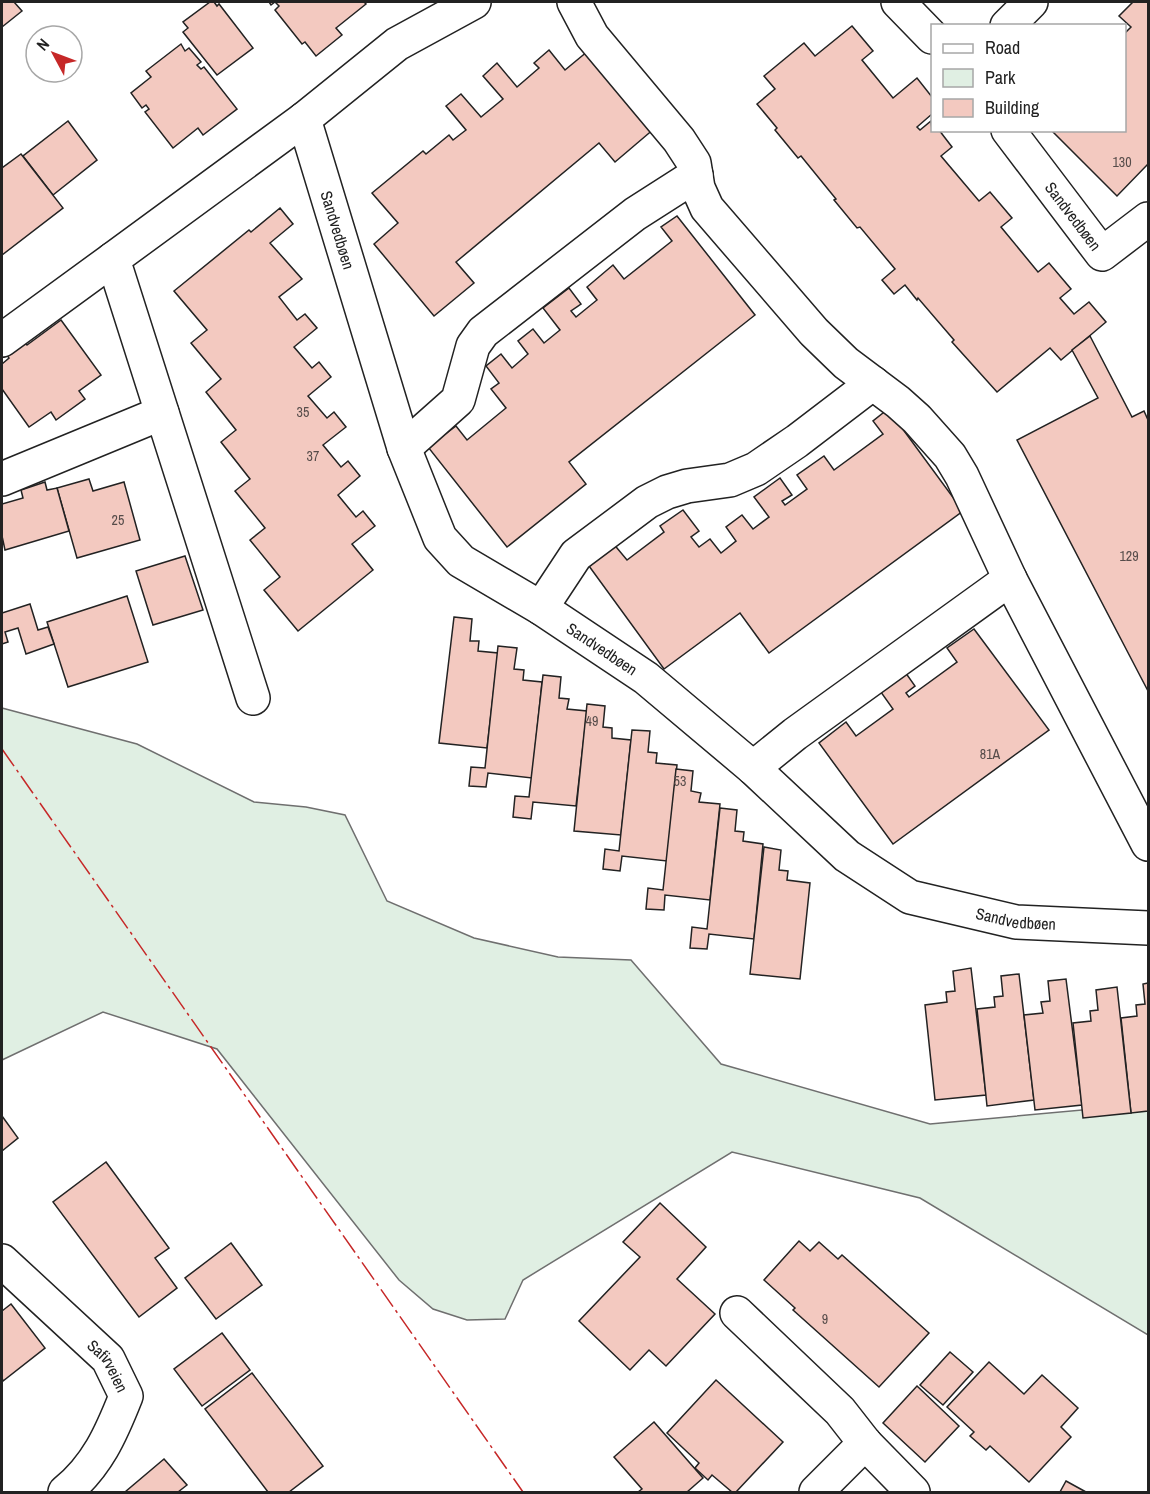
<svg xmlns="http://www.w3.org/2000/svg" width="1150" height="1494" viewBox="0 0 1150 1494" font-family="'Archivo Narrow',sans-serif">
<style>
.green{fill:#e0efe3;stroke:#6f6f6f;stroke-width:1.5}
.building{fill:#f3c9c0;stroke:#222;stroke-width:1.5}
.lines{fill:none;stroke-linecap:round;stroke-linejoin:round}
.minor-casing{stroke:#222;stroke-width:36}
.minor{stroke:#fff;stroke-width:33}
.power{stroke:#c62828;stroke-width:1.5;stroke-dasharray:21 4.5 3 4.5;stroke-linecap:butt}
.labels{text-anchor:middle;stroke-width:4.5;stroke-linejoin:round;paint-order:stroke}
.number-label{font-size:14px;fill:#564c4a}
.street-label{font-size:16px;fill:#222;stroke:#fff}
</style>
<rect width="100%" height="100%" fill="#fff"/>
<path class="green" d="M 2,708 L 137,744 L 254,802 L 306,807 L 345,815 L 387,901 L 474,938 L 558,957 L 631,960 L 721,1064 L 930,1124 L 1148,1104 L 1148,1335 L 920,1198 L 732,1152 L 523,1280 L 505,1319 L 467,1320 L 433,1309 L 399,1280 L 217,1049 L 103,1012 L 2,1060 Z"/>
<g class="building">
<path d="M 2,2 L 14,2 L 22,11 L 2,27 Z"/>
<path d="M 210,2 L 214,2 L 217,6 L 219,4 L 253,48 L 217,75 L 183,32 L 188,28 L 183,22 Z"/>
<path d="M 269,2 L 364,2 L 366,4 L 336,28 L 342,35 L 316,56 L 305,42 L 302,44 L 275,10 L 279,6 L 275,2 L 271,5 Z"/>
<path d="M 1133,2 L 1148,2 L 1148,164 L 1117,196 L 1051,130 L 1124,130 L 1124,34 L 1131,27 L 1119,16 Z"/>
<path d="M 852,26 L 873,51 L 862,60 L 893,98 L 917,78 L 932,97 L 932,114 L 917,127 L 920,130 L 931,121 L 932,130 L 939,130 L 952,147 L 941,156 L 979,201 L 990,192 L 1012,218 L 1001,227 L 1038,272 L 1049,263 L 1071,289 L 1060,298 L 1074,314 L 1089,302 L 1106,322 L 1061,360 L 1050,348 L 997,392 L 952,342 L 954,340 L 918,298 L 917,300 L 905,285 L 894,294 L 882,280 L 895,269 L 860,227 L 857,228 L 834,200 L 836,199 L 801,156 L 798,158 L 775,130 L 777,128 L 757,104 L 775,89 L 764,76 L 804,43 L 815,56 Z"/>
<path d="M 181,44 L 185,51 L 189,48 L 201,62 L 197,65 L 201,69 L 204,67 L 237,109 L 203,135 L 198,128 L 173,148 L 145,112 L 149,109 L 146,105 L 142,108 L 131,93 L 151,77 L 146,71 Z"/>
<path d="M 549,50 L 565,70 L 588,51 L 655,128 L 615,162 L 599,143 L 456,262 L 474,283 L 434,316 L 374,244 L 398,223 L 372,193 L 423,151 L 426,154 L 449,135 L 453,140 L 466,130 L 446,106 L 461,94 L 481,117 L 503,99 L 483,76 L 497,63 L 517,87 L 539,68 L 534,63 Z"/>
<path d="M 68,121 L 97,160 L 53,195 L 23,156 Z"/>
<path d="M 21,154 L 63,208 L 2,255 L 2,168 Z"/>
<path d="M 280,208 L 293,224 L 270,243 L 302,279 L 279,297 L 297,320 L 305,314 L 317,328 L 294,347 L 312,368 L 319,362 L 331,377 L 308,396 L 327,418 L 334,412 L 346,427 L 323,445 L 341,467 L 348,461 L 360,476 L 338,495 L 356,517 L 363,511 L 375,526 L 352,544 L 373,570 L 298,631 L 264,590 L 280,577 L 250,540 L 265,528 L 235,491 L 250,479 L 221,442 L 236,430 L 206,392 L 221,379 L 191,343 L 207,330 L 174,291 L 249,230 L 251,232 Z"/>
<path d="M 677,216 L 755,315 L 569,462 L 586,484 L 507,547 L 428,447 L 456,426 L 467,440 L 506,408 L 491,389 L 499,383 L 486,366 L 501,354 L 512,368 L 528,354 L 518,341 L 533,329 L 544,343 L 560,330 L 543,308 L 569,288 L 581,304 L 571,311 L 576,317 L 597,300 L 587,287 L 613,265 L 624,279 L 672,241 L 661,227 Z"/>
<path d="M 61,320 L 101,375 L 79,391 L 85,399 L 56,420 L 51,412 L 29,427 L 2,389 L 2,364 L 9,358 L 5,352 L 23,340 L 27,345 Z"/>
<path d="M 1090,336 L 1132,417 L 1144,411 L 1148,420 L 1148,691 L 1017,440 L 1098,398 L 1072,350 Z"/>
<path d="M 888,409 L 963,511 L 769,653 L 740,613 L 664,669 L 589,566 L 591,565 L 588,559 L 612,542 L 627,560 L 664,532 L 660,526 L 683,510 L 699,531 L 691,537 L 699,547 L 710,539 L 721,553 L 736,541 L 726,527 L 742,515 L 753,529 L 769,517 L 754,497 L 780,478 L 792,495 L 782,501 L 785,505 L 807,489 L 797,475 L 824,456 L 834,470 L 883,434 L 873,421 Z"/>
<path d="M 89,479 L 93,491 L 124,482 L 140,540 L 77,558 L 57,488 Z"/>
<path d="M 45,482 L 47,490 L 57,488 L 69,531 L 5,550 L 2,536 L 2,504 L 23,498 L 21,490 Z"/>
<path d="M 185,556 L 203,610 L 153,625 L 136,571 Z"/>
<path d="M 127,596 L 148,662 L 68,687 L 47,622 Z"/>
<path d="M 30,604 L 38,630 L 48,627 L 54,644 L 26,654 L 18,628 L 5,632 L 8,642 L 2,644 L 2,613 Z"/>
<path d="M 454,617 L 472,619 L 470,641 L 479,641 L 478,651 L 498,653 L 487,748 L 439,743 Z"/>
<path d="M 974,629 L 1049,730 L 893,844 L 819,743 L 846,722 L 856,736 L 893,709 L 878,688 L 903,669 L 915,686 L 906,693 L 909,697 L 957,662 L 947,648 Z"/>
<path d="M 498,646 L 517,648 L 514,669 L 524,670 L 523,680 L 542,682 L 532,778 L 488,773 L 486,787 L 469,786 L 471,767 L 485,768 Z"/>
<path d="M 543,675 L 561,677 L 559,698 L 569,699 L 567,709 L 587,711 L 576,806 L 533,802 L 531,819 L 513,817 L 515,796 L 529,797 Z"/>
<path d="M 587,704 L 605,706 L 603,727 L 612,728 L 612,738 L 631,740 L 621,835 L 574,831 Z"/>
<path d="M 632,730 L 650,731 L 648,752 L 657,753 L 656,763 L 677,765 L 667,861 L 622,856 L 620,871 L 603,869 L 605,849 L 619,851 Z"/>
<path d="M 676,769 L 693,771 L 691,791 L 701,793 L 699,802 L 720,804 L 710,900 L 665,895 L 664,910 L 646,909 L 648,888 L 663,890 Z"/>
<path d="M 720,808 L 737,810 L 735,831 L 744,832 L 743,841 L 763,844 L 754,939 L 709,934 L 707,949 L 690,948 L 692,927 L 707,929 Z"/>
<path d="M 764,847 L 781,850 L 779,870 L 788,871 L 787,880 L 810,883 L 800,979 L 750,974 Z"/>
<path d="M 971,968 L 986,1095 L 935,1100 L 925,1005 L 947,1002 L 946,992 L 955,991 L 953,971 Z"/>
<path d="M 1019,974 L 1034,1100 L 987,1106 L 977,1009 L 995,1007 L 994,997 L 1003,996 L 1001,976 Z"/>
<path d="M 1066,979 L 1082,1105 L 1035,1110 L 1024,1015 L 1043,1013 L 1041,1002 L 1050,1001 L 1048,981 Z"/>
<path d="M 1148,983 L 1148,1111 L 1131,1113 L 1121,1018 L 1137,1016 L 1136,1005 L 1145,1004 L 1143,984 Z"/>
<path d="M 1117,987 L 1131,1113 L 1083,1118 L 1073,1023 L 1091,1021 L 1090,1011 L 1098,1010 L 1096,990 Z"/>
<path d="M 2,1116 L 18,1138 L 2,1151 Z"/>
<path d="M 106,1162 L 169,1248 L 155,1258 L 177,1288 L 139,1317 L 53,1202 Z"/>
<path d="M 660,1203 L 706,1247 L 677,1279 L 715,1314 L 666,1366 L 649,1350 L 630,1370 L 579,1321 L 640,1257 L 623,1242 Z"/>
<path d="M 799,1241 L 810,1251 L 819,1242 L 838,1259 L 842,1255 L 929,1333 L 879,1387 L 793,1310 L 795,1308 L 764,1280 Z"/>
<path d="M 231,1243 L 262,1285 L 216,1319 L 185,1278 Z"/>
<path d="M 11,1304 L 45,1348 L 3,1381 L 2,1378 L 2,1311 Z"/>
<path d="M 222,1333 L 250,1370 L 202,1406 L 174,1369 Z"/>
<path d="M 950,1352 L 973,1372 L 943,1405 L 920,1385 Z"/>
<path d="M 989,1362 L 1024,1394 L 1042,1375 L 1078,1408 L 1061,1427 L 1071,1437 L 1029,1482 L 990,1446 L 986,1450 L 970,1436 L 974,1432 L 947,1407 Z"/>
<path d="M 252,1373 L 323,1466 L 289,1492 L 268,1492 L 205,1409 Z"/>
<path d="M 716,1380 L 783,1442 L 736,1492 L 732,1492 L 712,1475 L 708,1480 L 695,1468 L 699,1463 L 667,1433 Z"/>
<path d="M 917,1386 L 959,1426 L 925,1462 L 883,1423 Z"/>
<path d="M 654,1422 L 703,1478 L 687,1492 L 638,1492 L 642,1489 L 614,1457 Z"/>
<path d="M 164,1459 L 187,1485 L 178,1492 L 125,1492 Z"/>
<path d="M 1066,1481 L 1086,1492 L 1060,1492 Z"/>
</g>
<g class="lines">
<defs>
<g id="minor">
<path d="M 574,2 L 592,36 L 679,140 L 694,163 L 698,188 L 707,208 L 814,332 L 846,363 L 898,402 L 917,419 L 950,456 L 962,476 L 1010,579 L 1148,844"/>
<path d="M 898,2 L 932,37"/>
<path d="M 1007,26 L 1031,2"/>
<path id="s1" d="M 304,119 L 404,448 L 440,538 L 461,561 L 541,608 L 646,678 L 753,768 L 847,856 L 910,897 L 1016,922 L 1148,928"/>
<path id="s2" d="M 1008,130 L 1102,254 L 1148,219"/>
<path d="M 2,340 L 113,259"/>
<path d="M 404,448 L 458,400 L 473,346 L 483,332 L 635,214 L 696,175"/>
<path d="M 2,479 L 162,413"/>
<path d="M 541,608 L 576,555 L 647,502 L 667,492 L 687,486 L 730,480 L 756,469 L 797,441 L 873,383"/>
<path d="M 253,698 L 113,259 L 304,119 L 397,44 L 474,2"/>
<path d="M 753,768 L 795,734 L 1010,579"/>
<path id="s3" d="M 2,1261 L 108,1359 L 126,1396 C 111,1434 97,1466 65,1492"/>
<path d="M 737,1313 L 840,1411 L 865,1443 L 913,1492"/>
<path d="M 816,1492 L 865,1443"/>
</g>
</defs>
<use href="#minor" class="minor-casing"/>
<use href="#minor" class="minor"/>
<path class="power" d="M 2,749 L 523,1492"/>
</g>
<g class="labels">
<g class="number-label">
<text x="1122" y="167">130</text>
<text x="303" y="417">35</text>
<text x="313" y="461">37</text>
<text x="118" y="525">25</text>
<text x="1129" y="561">129</text>
<text x="592" y="726">49</text>
<text x="990" y="759">81A</text>
<text x="680" y="786">53</text>
<text x="825" y="1324">9</text>
</g>
<g class="street-label">
<text dy="6" stroke="none"><textPath href="#s2" startOffset="108">Sandvedbøen</textPath></text>
<text dy="6" stroke="none"><textPath href="#s1" startOffset="116">Sandvedbøen</textPath></text>
<text dy="6" stroke="none"><textPath href="#s1" startOffset="638">Sandvedbøen</textPath></text>
<text dy="6" stroke="none"><textPath href="#s1" startOffset="1143">Sandvedbøen</textPath></text>
<text dy="6" stroke="none"><textPath href="#s3" startOffset="150">Safirveien</textPath></text>
</g>
</g>
<rect width="1150" height="1494" fill="none" stroke="#222222" stroke-width="6"/>
<rect x="931" y="24" width="195" height="108" fill="#ffffff" stroke="#a7a7a7" stroke-width="1.5"/>
<rect x="943" y="44" width="30" height="9" fill="#ffffff" stroke="#a7a7a7" stroke-width="1.5"/>
<text x="985" y="54" font-size="18" fill="#222222">Road</text>
<rect x="943" y="69" width="30" height="18" fill="#e0efe3" stroke="#a7a7a7" stroke-width="1.5"/>
<text x="985" y="84" font-size="18" fill="#222222">Park</text>
<rect x="943" y="99" width="30" height="18" fill="#f3c9c0" stroke="#a7a7a7" stroke-width="1.5"/>
<text x="985" y="114" font-size="18" fill="#222222">Building</text>
<g transform="translate(54 54) rotate(311)"><circle r="28" fill="#ffffff" stroke="#a7a7a7" stroke-width="1.5"/>
<path d="M0-4.5L10 22L0 15L-10 22Z" fill="#c62828"/>
<text y="-9" font-size="16" font-weight="bold" text-anchor="middle" fill="#222222">N</text>
</g>
</svg>
